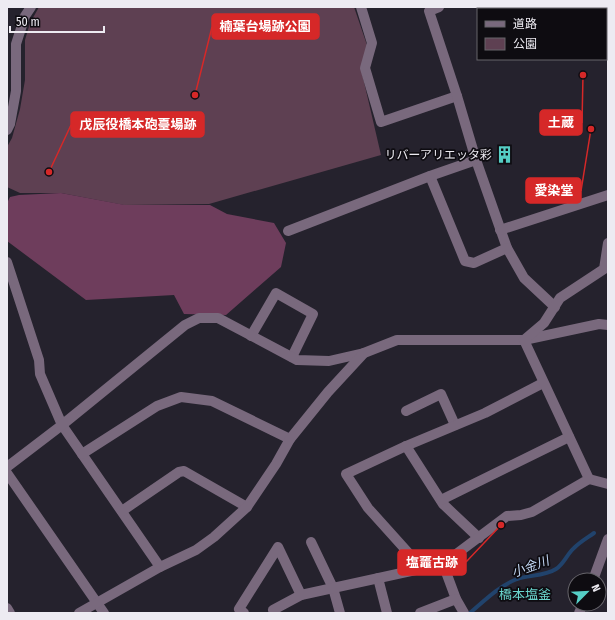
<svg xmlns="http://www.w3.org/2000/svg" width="615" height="620" viewBox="0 0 615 620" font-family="'Fira Sans Condensed','Noto Sans JP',sans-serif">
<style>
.green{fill:#5e4052}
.forest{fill:#6e3d5c}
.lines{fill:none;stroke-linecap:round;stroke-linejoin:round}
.stream{stroke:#21436c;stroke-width:4}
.minor{stroke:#79697d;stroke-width:10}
.labels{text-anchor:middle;stroke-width:3.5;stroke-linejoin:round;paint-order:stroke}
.poi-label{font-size:12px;fill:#edebf2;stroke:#0e0c11;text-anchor:end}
.water-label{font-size:13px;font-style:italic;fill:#c4d9f5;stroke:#0e0c11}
.neighbourhood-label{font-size:13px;fill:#6ad5cd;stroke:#0e0c11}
.leader{fill:none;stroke:#d62828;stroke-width:1.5}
.callout-dot{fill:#d62828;stroke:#0e0c11;stroke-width:1.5}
.callout{fill:#d62828;stroke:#d62828;stroke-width:1.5}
.callout-label{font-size:13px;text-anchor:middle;font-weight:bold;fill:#fff}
</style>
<rect width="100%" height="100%" fill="#25222d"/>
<path class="green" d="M 39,7 L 354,7 L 367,45 L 361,69 L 381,155 L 209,204 L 124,205 L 61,193 L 20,193 L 7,187 L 7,147 L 12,138 L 20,109 L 25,80 L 25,40 L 30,23 Z"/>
<path class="forest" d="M 61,193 L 125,205 L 210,205 L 227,214 L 274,223 L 286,243 L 281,267 L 226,315 L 184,314 L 174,295 L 86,300 L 7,241 L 7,203 L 10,197 L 19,195 Z"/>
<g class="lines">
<path class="stream" d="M 470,613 C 484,601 499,586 517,579 C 530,575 545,576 556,569 C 564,564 567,554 574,548 C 580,542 587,538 594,533"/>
<g class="minor">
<path d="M 361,7 L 372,43 L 365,68 L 381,122 L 457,96"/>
<path d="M 439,7 L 429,11 L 457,96 L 476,160 L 507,248 L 524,278 L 555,307"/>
<path d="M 7,130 L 10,124 L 16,91 L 16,44 L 25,16 L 31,7"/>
<path d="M 430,176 L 465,261 L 474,263 L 507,248"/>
<path d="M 500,230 L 608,195"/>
<path d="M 288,231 L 430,176 L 476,160"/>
<path d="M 7,262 L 39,360 L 40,374 L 62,425 L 160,567"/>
<path d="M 251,336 L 276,293 L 313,314 L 292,357"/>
<path d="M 406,411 L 441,394 L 455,425"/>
<path d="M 406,446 L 443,504 L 479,538"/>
<path d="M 82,454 L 157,406 L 181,397 L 212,401 L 290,439"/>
<path d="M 7,467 L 62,425 L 185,325 L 199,318 L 218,318 L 297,360 L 329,361 L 364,353"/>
<path d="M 7,473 L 104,613"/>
<path d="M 589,479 L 608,484"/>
<path d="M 441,500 L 569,437"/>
<path d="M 122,511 L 179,472 L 184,471 L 247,507"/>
<path d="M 311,542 L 333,588 L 340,613"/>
<path d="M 443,564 L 456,599 L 464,613"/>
<path d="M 422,568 L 368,508 L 346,474 L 406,446 L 485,413 L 543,383"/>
<path d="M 378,578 L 387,613"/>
<path d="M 593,580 L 608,539"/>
<path d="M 7,608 L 10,613"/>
<path d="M 79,613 L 160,567 L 196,550 L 214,537 L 247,507 L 276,464 L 290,439 L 328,392 L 364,353 L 397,340 L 524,340 L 599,324 L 608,325"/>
<path d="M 244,613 L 239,609 L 278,547 L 301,595"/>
<path d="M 274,613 L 273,610 L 301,595 L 443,564 L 507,516 L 521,515 L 532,512 L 589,479 L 524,340 L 544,323 L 560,298 L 604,269 L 608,243"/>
<path d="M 420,613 L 456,599"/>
<path d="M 579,613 L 583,604"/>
</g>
</g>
<defs>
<symbol id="building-bare" viewBox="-9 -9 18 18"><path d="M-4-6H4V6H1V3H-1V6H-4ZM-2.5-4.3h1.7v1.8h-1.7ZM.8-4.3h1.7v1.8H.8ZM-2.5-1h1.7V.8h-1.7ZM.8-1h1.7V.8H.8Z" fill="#55cec5" stroke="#0e0c11" stroke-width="2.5" paint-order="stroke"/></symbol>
</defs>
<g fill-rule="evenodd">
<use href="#building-bare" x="492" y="142" width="25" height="25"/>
</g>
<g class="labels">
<g class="poi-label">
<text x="492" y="159">リバーアリエッタ彩</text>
</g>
<g class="water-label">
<text transform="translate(530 566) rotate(-20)" y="5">小金川</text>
</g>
<g class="neighbourhood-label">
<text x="525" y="599">橋本塩釜</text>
</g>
</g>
<path class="leader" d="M195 95L212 27M583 75L582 123M49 172L71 125M591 129L581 191M501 525L466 562"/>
<g class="callout-dot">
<circle cx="195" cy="95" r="4"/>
<circle cx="583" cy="75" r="4"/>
<circle cx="49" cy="172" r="4"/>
<circle cx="591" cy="129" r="4"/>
<circle cx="501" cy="525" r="4"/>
</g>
<g class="callout">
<rect x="212" y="14" width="107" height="25" rx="4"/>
<rect x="540" y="110" width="42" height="25" rx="4"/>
<rect x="71" y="112" width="133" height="25" rx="4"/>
<rect x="526" y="178" width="55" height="25" rx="4"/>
<rect x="398" y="550" width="68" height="25" rx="4"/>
</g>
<g class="callout-label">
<text x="265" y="31">楠葉台場跡公園</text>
<text x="561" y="127">土蔵</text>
<text x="138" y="129">戊辰役橋本砲臺場跡</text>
<text x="554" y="195">愛染堂</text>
<text x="432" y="567">塩竈古跡</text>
</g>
<rect width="615" height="620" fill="none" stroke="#edebf2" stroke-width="16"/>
<rect x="477" y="8" width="130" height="52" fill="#0e0c11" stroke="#67656b"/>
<rect x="485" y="21" width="20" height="6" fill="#79697d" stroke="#67656b"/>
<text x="513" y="28" font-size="12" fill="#edebf2">道路</text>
<rect x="485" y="38" width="20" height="12" fill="#5e4052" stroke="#67656b"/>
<text x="513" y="48" font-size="12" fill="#edebf2">公園</text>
<g transform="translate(587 592) rotate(66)"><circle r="19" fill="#0e0c11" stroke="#67656b"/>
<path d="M0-3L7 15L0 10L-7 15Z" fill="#55cec5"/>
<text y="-6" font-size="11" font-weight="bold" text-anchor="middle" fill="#edebf2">N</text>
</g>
<path d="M10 26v6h94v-6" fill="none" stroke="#edebf2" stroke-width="2"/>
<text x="16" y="26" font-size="12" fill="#edebf2" stroke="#0e0c11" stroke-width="3" paint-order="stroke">50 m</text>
</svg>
